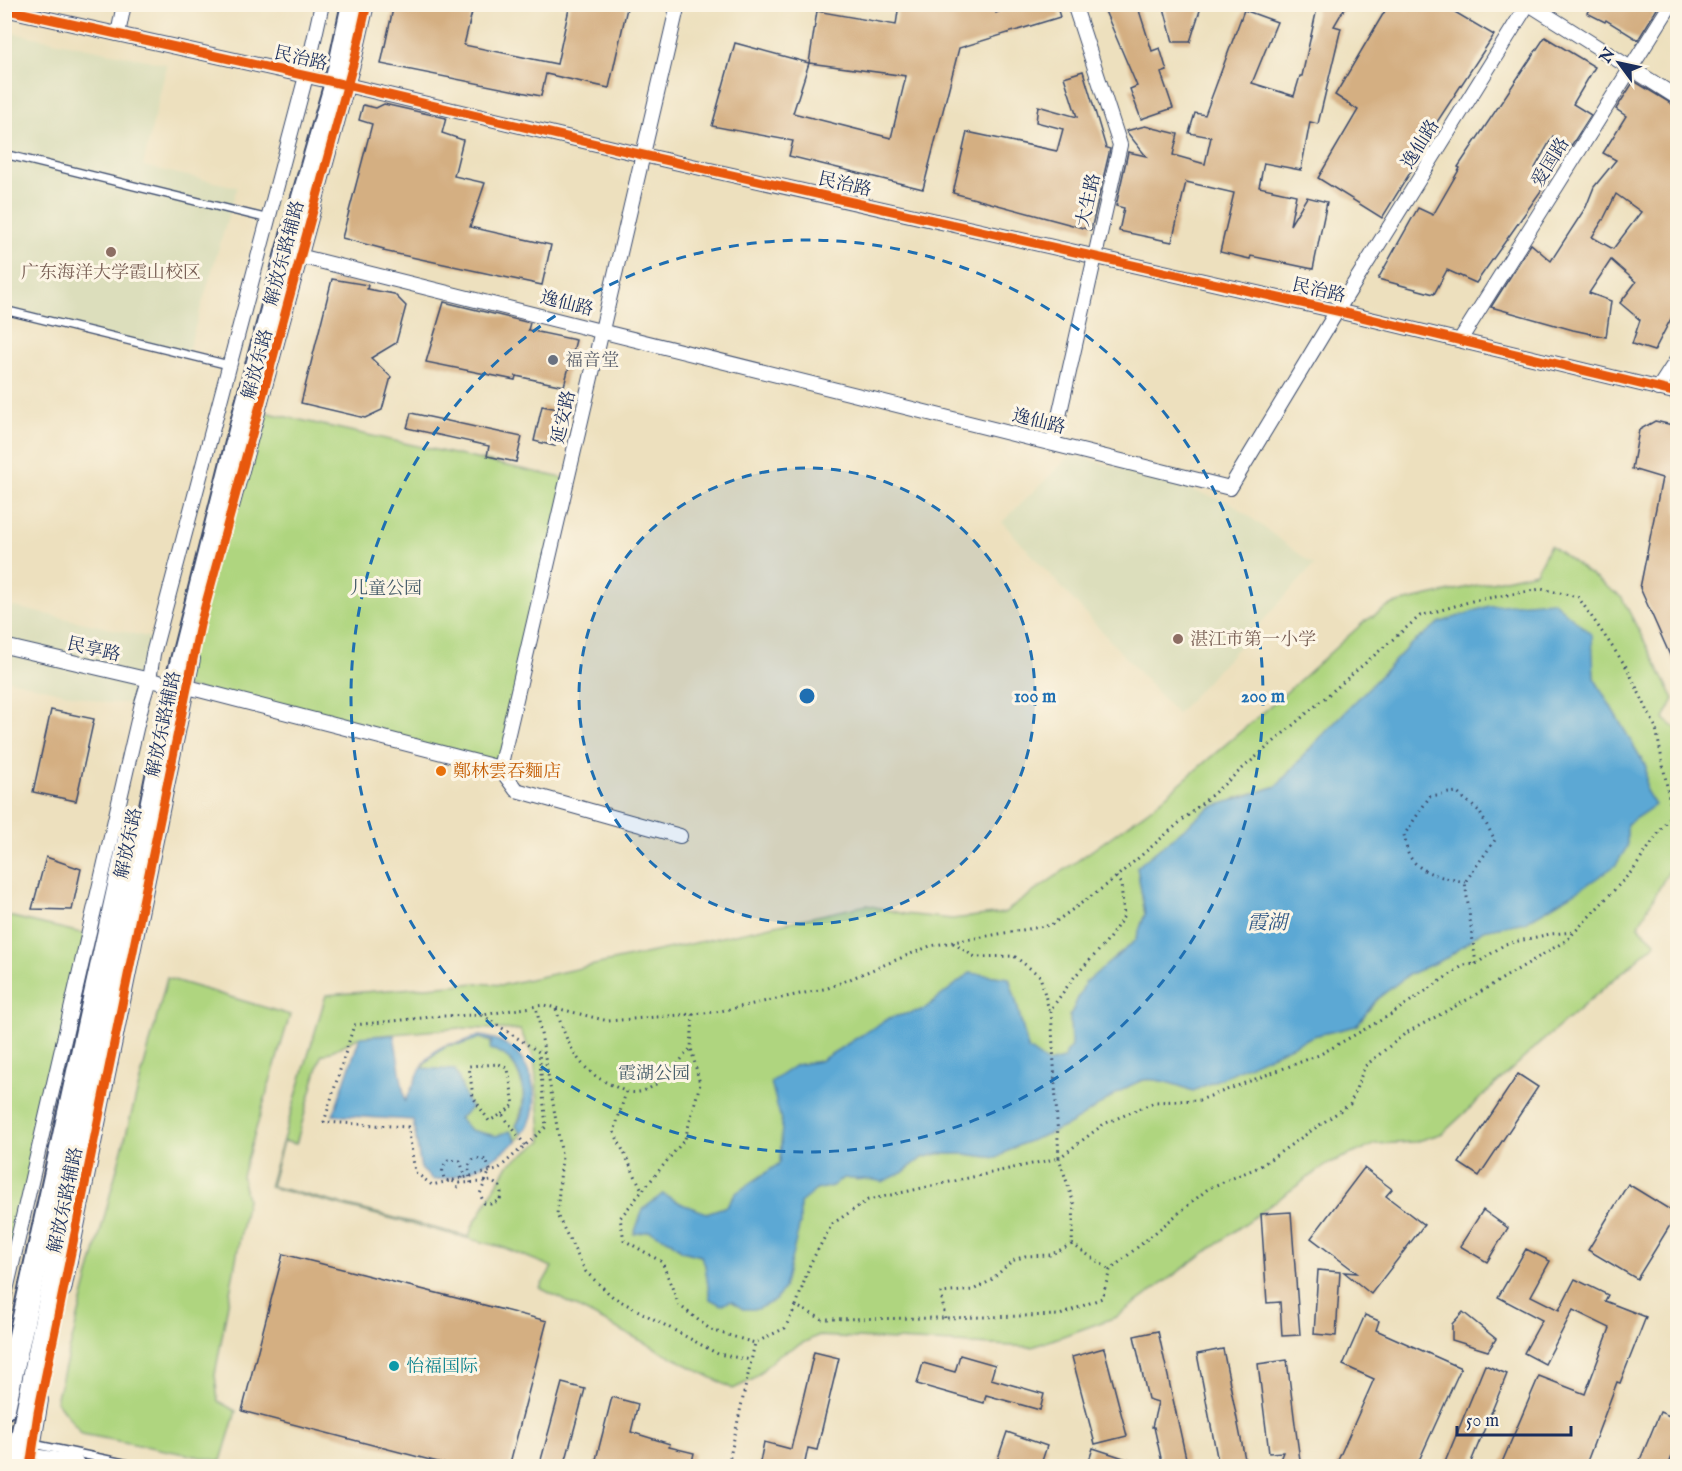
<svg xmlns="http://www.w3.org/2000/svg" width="1682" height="1471" viewBox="0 0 1682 1471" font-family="'IM FELL English','Noto Serif SC',serif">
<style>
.built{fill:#dcdebc}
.green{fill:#afd57f;stroke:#65826e;stroke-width:1.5;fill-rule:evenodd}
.water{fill:#5ba8d4;stroke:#3b6c99;stroke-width:1.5}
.building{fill:#d4af82;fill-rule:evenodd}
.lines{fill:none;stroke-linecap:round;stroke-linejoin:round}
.service-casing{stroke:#3a4a6c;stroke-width:10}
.minor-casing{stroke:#3a4a6c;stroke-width:16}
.primary-casing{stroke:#3a4a6c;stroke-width:26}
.path{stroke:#3a4a6c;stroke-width:3;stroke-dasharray:1.5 4.5;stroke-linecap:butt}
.service{stroke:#fff;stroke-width:7}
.minor{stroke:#fff;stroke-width:14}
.primary{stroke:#fff;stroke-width:22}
.path-bridge{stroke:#3a4a6c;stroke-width:3;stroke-dasharray:1.5 4.5;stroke-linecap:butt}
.cycleway-casing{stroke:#fcf5e5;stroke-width:13}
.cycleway{stroke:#e8590c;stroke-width:9}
.ring{fill:none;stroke:#1f6fb2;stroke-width:3;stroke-dasharray:10 8}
.education-dot{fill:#8d6e63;stroke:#fcf5e5;stroke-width:2}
.worship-dot{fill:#6b7280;stroke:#fcf5e5;stroke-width:2}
.food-dot{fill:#e8710a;stroke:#fcf5e5;stroke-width:2}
.culture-dot{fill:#0f9aa8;stroke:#fcf5e5;stroke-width:2}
.labels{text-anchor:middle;stroke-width:6;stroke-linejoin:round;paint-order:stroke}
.street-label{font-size:18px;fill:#1b2f5e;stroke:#fcf5e5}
.education-label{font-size:18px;fill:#785e54;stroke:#fcf5e5}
.worship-label{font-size:18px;fill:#5b616d;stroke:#fcf5e5;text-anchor:start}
.park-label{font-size:18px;fill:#405866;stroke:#fcf5e5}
.food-label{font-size:18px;fill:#c56008;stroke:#fcf5e5;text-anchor:start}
.culture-label{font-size:18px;fill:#0d838f;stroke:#fcf5e5;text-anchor:start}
.water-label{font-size:20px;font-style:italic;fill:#315987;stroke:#fcf5e5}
.centre{fill:#1f6fb2;stroke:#fcf5e5;stroke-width:3}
.ring-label{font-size:18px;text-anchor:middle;font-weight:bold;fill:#1f6fb2;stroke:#fcf5e5;stroke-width:6;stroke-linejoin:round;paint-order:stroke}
</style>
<rect width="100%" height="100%" fill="#fcf5e5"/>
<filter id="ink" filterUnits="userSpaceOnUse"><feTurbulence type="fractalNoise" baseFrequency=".0167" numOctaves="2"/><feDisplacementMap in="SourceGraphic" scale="12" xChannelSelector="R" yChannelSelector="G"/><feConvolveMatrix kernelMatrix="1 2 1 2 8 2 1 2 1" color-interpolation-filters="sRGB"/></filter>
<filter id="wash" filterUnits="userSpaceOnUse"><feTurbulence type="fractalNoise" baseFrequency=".008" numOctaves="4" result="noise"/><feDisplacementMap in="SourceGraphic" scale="24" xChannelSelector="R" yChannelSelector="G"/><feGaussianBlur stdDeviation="1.35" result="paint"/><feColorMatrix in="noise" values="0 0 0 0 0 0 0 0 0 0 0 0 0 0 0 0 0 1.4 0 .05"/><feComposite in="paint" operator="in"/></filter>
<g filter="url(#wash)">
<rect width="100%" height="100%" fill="#ede0be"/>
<g class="built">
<path d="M 4,31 L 167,64 L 143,166 L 237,187 L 187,354 L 5,318 Z"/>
<path d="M 1072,454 L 1230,502 L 1314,565 L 1177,714 L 1002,522 Z"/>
<path d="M 5,605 L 153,638 L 142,703 L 106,703 L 5,679 Z"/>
</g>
<g class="green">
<path d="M 255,410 L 567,479 L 500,768 L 176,684 Z"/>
<path d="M 1550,545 L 1622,598 L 1674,699 L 1664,719 L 1677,729 L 1677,856 L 1638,926 L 1656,943 L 1539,1044 L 1443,1133 L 1415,1142 L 1376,1144 L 1327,1164 L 1116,1317 L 1032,1347 L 817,1336 L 778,1355 L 752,1380 L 733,1389 L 540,1288 L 552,1267 L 505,1248 L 269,1187 L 326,995 L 477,983 L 503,985 L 867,905 L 904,914 L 952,919 L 1004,913 L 1150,809 L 1280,698 L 1365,621 L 1393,604 L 1536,572 ZM 1591,635 L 1594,678 L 1646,767 L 1646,791 L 1655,805 L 1627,824 L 1627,847 L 1525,922 L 1483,930 L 1448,957 L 1408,975 L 1377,999 L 1356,1026 L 1313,1036 L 1193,1091 C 1181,1086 1155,1077 1144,1080 C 1115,1089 1094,1112 1068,1125 C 1043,1138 1020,1141 997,1158 L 965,1154 L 937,1154 L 922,1158 L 902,1173 L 857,1180 L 844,1177 L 832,1186 L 816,1190 L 799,1203 L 800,1223 L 787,1270 L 743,1309 L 731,1301 L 710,1299 L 705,1265 L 701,1256 L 682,1251 L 671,1241 L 650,1231 L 634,1233 L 662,1194 L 684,1205 L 706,1213 L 727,1206 L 736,1193 L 780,1163 L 783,1124 L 771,1082 L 796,1065 L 820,1061 L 889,1018 L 923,1010 L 970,973 L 1009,978 L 1016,1001 L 1028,1049 L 1048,1063 L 1063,1059 L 1071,1047 L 1070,1016 L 1085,983 L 1136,940 L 1145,914 L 1137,867 L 1236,798 L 1277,786 L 1314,744 L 1409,646 ZM 460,1028 L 520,1030 L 534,1058 L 542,1141 L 508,1165 L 472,1227 L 469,1237 L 271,1186 L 283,1141 L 296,1144 L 321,1056 L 360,1037 Z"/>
<path d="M 4,902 L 8,916 L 86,934 L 4,1304 Z"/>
<path d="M 167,978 L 290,1015 L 242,1176 L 247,1199 L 215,1375 L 218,1401 L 236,1411 L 221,1461 L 82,1434 L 56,1401 Z"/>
<path d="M 480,1038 C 491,1041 494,1045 503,1053 C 525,1073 528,1100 516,1126 L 522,1134 L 517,1141 L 510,1131 L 496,1136 L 470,1130 L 459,1118 L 471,1108 L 462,1094 L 461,1084 L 421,1069 L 432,1056 L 448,1045 L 462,1044 Z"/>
</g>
<g class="water">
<path d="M 1553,601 L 1592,635 L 1594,678 L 1646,767 L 1646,791 L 1655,805 L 1627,824 L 1627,847 L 1616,865 L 1579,890 L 1525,922 L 1483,930 L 1448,957 L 1408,975 L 1377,999 L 1356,1026 L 1313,1036 L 1193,1091 C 1181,1086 1155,1077 1143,1080 C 1115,1090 1094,1112 1068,1125 C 1043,1138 1020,1141 997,1158 L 965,1154 L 937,1154 L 922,1158 L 902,1173 L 882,1182 C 868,1177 859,1181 844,1178 L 832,1186 L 816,1190 L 800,1203 L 800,1223 L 793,1252 L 784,1288 L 776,1300 L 758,1309 L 743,1309 L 731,1301 L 721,1305 L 710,1299 L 705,1265 L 701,1256 L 682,1251 L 671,1241 L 650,1231 L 634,1234 L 643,1209 L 663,1194 L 684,1205 L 707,1213 L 727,1206 L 736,1193 L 780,1163 L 782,1124 L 771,1082 L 796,1065 L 820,1061 L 889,1018 L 923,1010 L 970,973 L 1009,978 L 1016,1001 L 1028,1049 L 1048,1063 L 1063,1059 L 1071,1046 L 1070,1016 L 1085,983 L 1136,940 L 1145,914 L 1137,867 L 1209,808 L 1277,786 L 1314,744 L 1409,646 L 1439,623 L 1489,606 Z"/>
<path d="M 394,1035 L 405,1101 C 415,1085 419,1065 433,1053 C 446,1043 448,1045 463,1042 C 468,1040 474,1036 480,1036 C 484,1036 490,1038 494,1039 C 531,1050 548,1105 522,1134 L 516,1126 C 519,1121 523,1115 523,1109 C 527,1083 516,1055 490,1049 L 492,1041 L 480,1038 L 462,1044 L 448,1045 L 432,1056 L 421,1068 L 455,1070 C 462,1084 462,1094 471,1108 L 459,1118 L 470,1130 L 496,1136 L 510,1131 L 517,1141 C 493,1160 466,1178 434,1180 L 421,1169 L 413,1120 L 333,1115 L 360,1037 Z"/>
</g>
<g id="blocks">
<g class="building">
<path d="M 394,4 L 474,4 L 464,45 L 557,64 L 570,4 L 609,4 L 627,8 L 609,88 L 546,74 L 541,96 L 381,64 Z"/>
<path d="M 899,4 L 995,4 L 996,13 L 1018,4 L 1056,4 L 1060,17 L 959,48 L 923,189 L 789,156 L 793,141 L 712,126 L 735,43 L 809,63 L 817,11 L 896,25 ZM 809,63 L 906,76 L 891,138 L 793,113 Z"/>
<path d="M 1102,4 L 1137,4 L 1152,51 L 1160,48 L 1167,71 L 1161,73 L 1173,108 L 1141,119 L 1130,89 L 1137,86 Z"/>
<path d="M 1163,4 L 1202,4 L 1190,42 L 1173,42 Z"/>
<path d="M 1318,4 L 1347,4 L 1334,26 L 1341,28 L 1318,124 L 1310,122 L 1301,170 L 1264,163 L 1259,187 L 1296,195 L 1290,225 L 1307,197 L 1327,202 L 1313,269 L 1251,256 L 1250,259 L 1220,252 L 1234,193 L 1186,182 L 1172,242 L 1119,231 L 1124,208 L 1116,206 L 1128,152 L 1146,156 L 1126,131 L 1145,126 L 1178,134 L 1173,155 L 1205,164 L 1211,137 L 1189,133 L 1195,113 L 1205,115 L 1244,10 L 1277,22 L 1252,83 L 1294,96 L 1300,76 L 1302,76 Z"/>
<path d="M 1389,4 L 1400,4 L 1408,10 L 1412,4 L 1457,4 L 1453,11 L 1494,35 L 1414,157 L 1418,160 L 1382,218 L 1318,178 L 1358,110 L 1335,95 Z"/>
<path d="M 1592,4 L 1660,4 L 1638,40 L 1606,20 L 1605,22 L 1587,13 Z"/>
<path d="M 1545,37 L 1595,67 L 1573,104 L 1591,115 L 1571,146 L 1553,136 L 1535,168 L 1550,178 L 1476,283 L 1447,270 L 1434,294 L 1378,279 L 1418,208 L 1433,215 L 1460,168 L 1458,167 Z"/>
<path d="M 1083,71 L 1106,148 L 1110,149 L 1091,230 L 953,193 L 967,132 L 1057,151 L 1063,129 L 1036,122 L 1038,106 L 1077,117 L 1064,77 Z"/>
<path d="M 1634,81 L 1677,107 L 1677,307 L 1654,351 L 1632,344 L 1640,320 L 1620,303 L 1636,282 L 1611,260 L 1589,293 L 1611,301 L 1606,337 L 1573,330 L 1491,307 L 1531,244 L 1551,261 L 1586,207 L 1594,187 L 1616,160 L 1603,153 L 1626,116 L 1616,109 ZM 1616,194 L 1641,212 L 1613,249 L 1592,237 L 1603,220 Z"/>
<path d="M 384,104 L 446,118 L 442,133 L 463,140 L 454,176 L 485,183 L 470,227 L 551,245 L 542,285 L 383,251 L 384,249 L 342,238 L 372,124 L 359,120 L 363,105 L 376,108 Z"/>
<path d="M 332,279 L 368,285 L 367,289 L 394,294 L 406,306 L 396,343 L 371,358 L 391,377 L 382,410 L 365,418 L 301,403 Z"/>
<path d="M 444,302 L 530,323 L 528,330 L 576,340 L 564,386 L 516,376 L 515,380 L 426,362 Z"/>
<path d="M 542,406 L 564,410 L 555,446 L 534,441 Z"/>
<path d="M 411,413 L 522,437 L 516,462 L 487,456 L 489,446 L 407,428 Z"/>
<path d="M 1655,421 L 1677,426 L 1677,671 L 1640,588 L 1662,478 L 1632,469 L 1639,430 Z"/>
<path d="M 51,710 L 94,719 L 76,801 L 33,792 Z"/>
<path d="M 46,857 L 81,869 L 72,910 L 32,909 Z"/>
<path d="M 1518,1074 L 1538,1087 L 1479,1176 L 1459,1163 Z"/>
<path d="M 1364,1168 L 1392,1189 L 1386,1196 L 1424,1225 L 1371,1294 L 1344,1272 L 1357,1273 L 1311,1238 Z"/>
<path d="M 1628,1184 L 1677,1214 L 1637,1279 L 1588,1250 Z"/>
<path d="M 1483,1210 L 1508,1228 L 1487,1262 L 1460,1246 Z"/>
<path d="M 1291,1212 L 1300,1335 L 1282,1336 L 1280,1302 L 1267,1303 L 1261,1214 Z"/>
<path d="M 1526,1249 L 1550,1261 L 1531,1296 L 1559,1310 L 1575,1279 L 1608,1295 L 1605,1301 L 1646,1317 L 1620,1383 L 1617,1382 L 1585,1467 L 1500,1467 L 1539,1376 L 1585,1394 L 1610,1328 L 1573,1310 L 1545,1364 L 1524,1353 L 1542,1320 L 1498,1297 Z"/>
<path d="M 283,1254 L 547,1321 L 509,1467 L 457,1467 L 242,1411 Z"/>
<path d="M 1318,1270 L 1340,1272 L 1336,1336 L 1314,1334 Z"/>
<path d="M 1463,1312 L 1496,1339 L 1488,1351 L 1452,1340 L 1452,1324 Z"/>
<path d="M 1365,1315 L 1379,1321 L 1376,1330 L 1461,1368 L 1416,1467 L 1335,1467 L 1374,1379 L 1343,1365 Z"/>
<path d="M 1158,1331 L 1188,1467 L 1163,1467 L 1154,1427 L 1152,1427 L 1158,1402 L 1148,1399 L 1134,1336 Z"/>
<path d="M 1104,1348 L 1127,1436 L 1095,1444 L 1072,1357 Z"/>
<path d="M 1223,1349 L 1245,1459 L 1244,1467 L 1219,1467 L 1197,1354 Z"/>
<path d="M 814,1352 L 839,1358 L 817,1450 L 808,1448 L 804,1467 L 759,1467 L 764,1442 L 791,1449 Z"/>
<path d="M 960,1355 L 995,1365 L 991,1379 L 1044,1394 L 1040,1410 L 986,1395 L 984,1403 L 917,1384 L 923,1363 L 955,1372 Z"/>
<path d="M 1287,1360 L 1295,1424 L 1301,1467 L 1277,1467 L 1283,1452 L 1269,1453 L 1258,1364 Z"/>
<path d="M 1485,1365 L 1507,1374 L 1469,1467 L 1443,1467 Z"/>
<path d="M 562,1383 L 585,1389 L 564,1467 L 539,1467 Z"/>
<path d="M 612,1397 L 638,1404 L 631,1432 L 670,1444 L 669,1447 L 694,1453 L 691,1467 L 594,1467 Z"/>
<path d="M 1660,1412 L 1677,1419 L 1677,1443 L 1668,1467 L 1637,1467 Z"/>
<path d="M 1007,1432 L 1047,1446 L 1040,1467 L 995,1467 Z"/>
<path d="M 1093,1448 L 1142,1464 L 1141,1467 L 1087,1467 Z"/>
</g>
</g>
</g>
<g filter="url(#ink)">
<use href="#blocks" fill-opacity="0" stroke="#3a4a6c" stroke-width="1.5"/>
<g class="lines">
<defs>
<g id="service">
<path d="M 4,154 L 269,219"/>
<path d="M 4,310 L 229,365"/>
<path d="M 33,1444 L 138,1466"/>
</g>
<g id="minor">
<path d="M 1529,4 L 1678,98"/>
<path d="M 4,9 L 325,80 L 643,155 L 1337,311 L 1678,393"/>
<path d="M 118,34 L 124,4"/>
<path d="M 287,253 L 1230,488 L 1337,311 L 1528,4"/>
<path d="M 1460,340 L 1671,4"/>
<path d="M 1658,389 L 1678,358"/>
<path d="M 1053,443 L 1120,145 L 1074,4"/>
<path d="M 232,507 L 355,57 L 367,4"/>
<path d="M 4,646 L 163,683 L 176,684 L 500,768 L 516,790 L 680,836"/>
<path d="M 500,768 L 678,4"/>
<path d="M 64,1290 L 193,659"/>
<path d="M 4,1299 L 142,703 L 149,680 L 153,654 L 306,76 L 322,4"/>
<path d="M 31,1460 L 41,1400"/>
</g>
<g id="primary">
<path d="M 4,1408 L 129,840"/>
<path d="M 4,1456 L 74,1466"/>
<path d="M 16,1466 L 176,684 L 245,411 L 287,253 L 336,83 L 353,4"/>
</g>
</defs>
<use href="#service" class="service-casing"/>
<use href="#minor" class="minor-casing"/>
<use href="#primary" class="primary-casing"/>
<g class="path">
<path d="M 953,943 L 975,957 L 1014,956 L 1040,976 L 1050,1014"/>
<path d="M 1476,964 L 1505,944 L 1550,934 L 1574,932"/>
<path d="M 556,1009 C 567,1043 577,1070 612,1085 C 620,1089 629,1094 638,1092 C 657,1090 679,1062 691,1048"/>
<path d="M 537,1010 L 562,1156 L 557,1215 L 586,1272 L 613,1297 L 718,1354 L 751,1360"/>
<path d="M 693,1014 L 691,1048 L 700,1084 L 685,1139 L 620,1218 L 624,1240 L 662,1262 L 679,1305 L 711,1330 L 755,1343"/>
<path d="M 482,1015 L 539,1052 L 546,1127 L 497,1170 L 432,1185 L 415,1172 L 408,1127 L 324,1122 L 354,1025 L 441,1016 L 482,1015 L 544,1005 L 608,1021 L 716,1012 L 828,988 L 930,946 L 1051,925 L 1108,884 L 1420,616 L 1472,601 L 1541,589 L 1578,597 L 1627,668 L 1656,728 L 1672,813 L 1634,869 L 1567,940 L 1465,1001 L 1406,1033 L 1365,1066 L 1350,1104 L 1259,1167 L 1209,1188 L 1110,1270 L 1102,1298 L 1060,1315 L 945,1318 L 822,1319 L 796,1306 L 785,1328 L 755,1343 L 728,1466"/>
<path d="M 626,1092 L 614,1132 L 642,1190"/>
<path d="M 502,1114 L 514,1105 L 508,1069 L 499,1064 L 469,1066 L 473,1097 L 489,1121 L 502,1114 L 525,1145"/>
<path d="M 1072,1244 L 1110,1270"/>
<path d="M 796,1306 L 810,1264 L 832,1224 L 868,1200 L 1059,1158 L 1051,1009 L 1075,976 L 1106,943 L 1124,916 L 1121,884 L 1116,877"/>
<path d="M 945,1318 L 941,1293 L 973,1290 L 990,1281 L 1012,1261 L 1025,1256 L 1050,1255 L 1072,1244 L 1074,1204 L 1059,1158 L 1104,1124 L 1155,1102 L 1200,1100 L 1319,1055 L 1390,1015 L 1464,965 L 1476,964 L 1465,882 L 1495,840 L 1479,811 L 1456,792 L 1430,796 L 1404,835 C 1406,842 1406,851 1410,857 C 1422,875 1446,878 1465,882"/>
</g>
<use href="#service" class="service"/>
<use href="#minor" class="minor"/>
<use href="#primary" class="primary"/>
<path class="path-bridge" d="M 457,1188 L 460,1183 L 445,1180 C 441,1172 442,1166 448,1160 L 460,1161 L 464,1172 L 460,1183 L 485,1182 L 480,1194 L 484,1203 L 491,1204 L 500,1200 L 501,1193 L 500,1187 L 491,1181 L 485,1182 L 490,1170 L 486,1160 L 475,1158 C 466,1165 469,1172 471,1183"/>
<defs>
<g id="cycleway">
<path d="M 4,9 L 325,80 L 643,155 L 1337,311 L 1678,393"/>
<path d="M 31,1460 L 38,1413 L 200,625 L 355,57 L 367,4"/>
</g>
</defs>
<use href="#cycleway" class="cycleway-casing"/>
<use href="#cycleway" class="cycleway"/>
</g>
</g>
<circle cx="807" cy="696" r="228" fill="#1f6fb2" fill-opacity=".12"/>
<g class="ring">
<circle cx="807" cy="696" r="228"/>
<circle cx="807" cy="696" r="456"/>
</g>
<g class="education-dot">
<circle cx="111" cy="252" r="6"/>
<circle cx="1178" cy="639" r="6"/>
</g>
<circle class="worship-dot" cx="553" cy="360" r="6"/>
<circle class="food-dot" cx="441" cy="771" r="6"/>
<circle class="culture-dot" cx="394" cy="1366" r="6"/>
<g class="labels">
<g class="street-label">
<text transform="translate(301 58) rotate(13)" y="6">民治路</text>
<text transform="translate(1420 144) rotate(-58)" y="6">逸仙路</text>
<text transform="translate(1550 162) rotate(-58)" y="6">爱国路</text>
<text transform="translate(845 184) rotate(13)" y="6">民治路</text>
<text transform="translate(1088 200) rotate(-77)" y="6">大生路</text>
<text transform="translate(284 253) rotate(-75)" y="6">解放东路辅路</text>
<text transform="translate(1319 290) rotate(13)" y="6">民治路</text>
<text transform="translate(567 303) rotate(14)" y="6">逸仙路</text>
<text transform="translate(257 364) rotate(-75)" y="6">解放东路</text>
<text transform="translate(563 417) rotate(-77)" y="6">延安路</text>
<text transform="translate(1039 421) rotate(14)" y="6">逸仙路</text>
<text transform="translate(94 649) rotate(13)" y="6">民享路</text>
<text transform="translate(163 724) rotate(-78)" y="6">解放东路辅路</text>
<text transform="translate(128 843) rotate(-78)" y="6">解放东路</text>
<text transform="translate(65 1200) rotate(-78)" y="6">解放东路辅路</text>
</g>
<g class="education-label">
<text x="111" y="278">广东海洋大学霞山校区</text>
<text x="1190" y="645" text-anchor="start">湛江市第一小学</text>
</g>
<g class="worship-label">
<text x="565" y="366">福音堂</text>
</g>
<g class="park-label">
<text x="386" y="594">儿童公园</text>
<text x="654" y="1079">霞湖公园</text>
</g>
<g class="food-label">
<text x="453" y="777">鄭林雲吞麵店</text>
</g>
<g class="culture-label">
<text x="406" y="1372">怡福国际</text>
</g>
<g class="water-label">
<text x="1267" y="929">霞湖</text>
</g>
</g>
<circle cx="807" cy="696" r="9" class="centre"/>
<g class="ring-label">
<text x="1035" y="702">100 m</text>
<text x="1263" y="702">200 m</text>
</g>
<rect width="1682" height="1471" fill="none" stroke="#fcf5e5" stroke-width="24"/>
<g transform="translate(1619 63) rotate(303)" stroke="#fcf5e5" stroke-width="4.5" paint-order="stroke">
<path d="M0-4.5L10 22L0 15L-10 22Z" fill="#1b2f5e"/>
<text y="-9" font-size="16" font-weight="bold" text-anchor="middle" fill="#1b2f5e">N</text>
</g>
<path d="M1457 1426v9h114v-9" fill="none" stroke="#1b2f5e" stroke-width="3"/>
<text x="1466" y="1426" font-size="18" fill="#1b2f5e" stroke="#fcf5e5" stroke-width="4.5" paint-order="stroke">50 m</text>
</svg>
